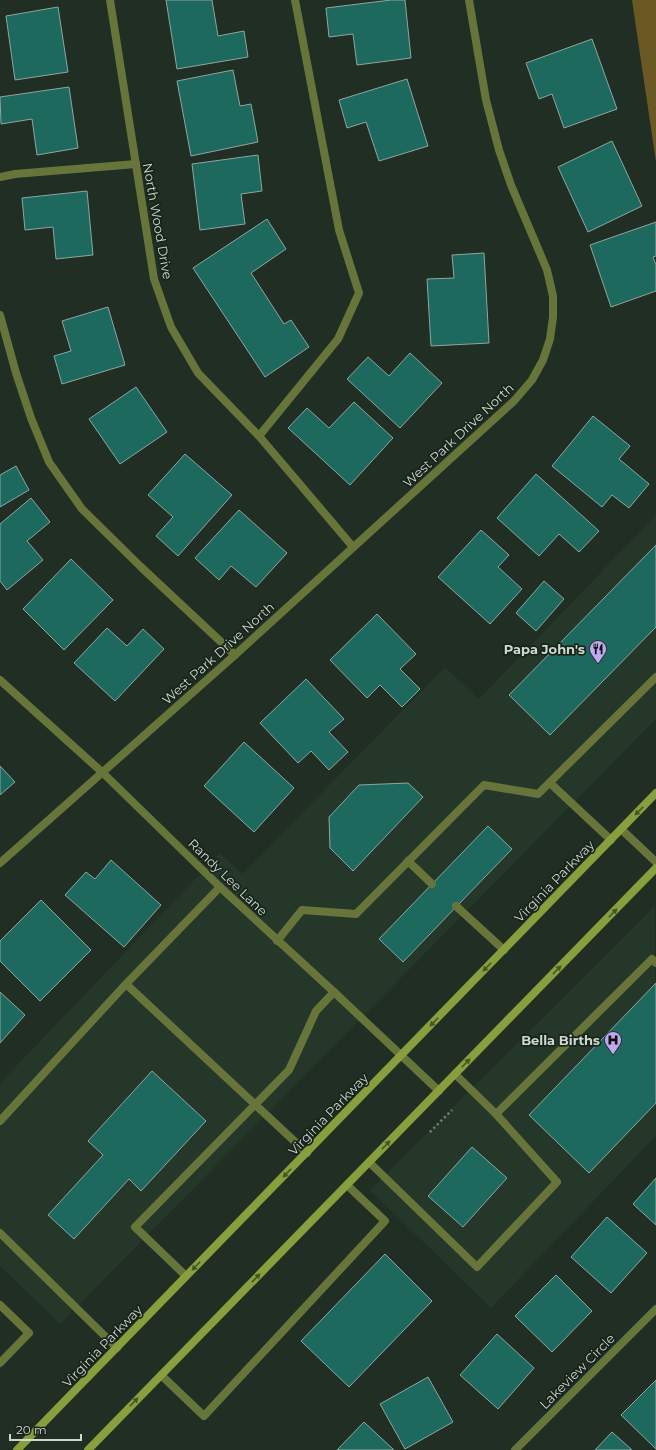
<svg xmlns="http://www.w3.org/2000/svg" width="656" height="1450" viewBox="0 0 656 1450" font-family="Montserrat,sans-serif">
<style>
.built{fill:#243728}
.forest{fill:#6b5923}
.building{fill:#1d695d;stroke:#8fa6a1}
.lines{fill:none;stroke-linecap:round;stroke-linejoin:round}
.path{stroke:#79847a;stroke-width:2.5;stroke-dasharray:2 3;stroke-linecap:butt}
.lane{stroke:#67753b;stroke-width:8}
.street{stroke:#67753b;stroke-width:8}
.secondary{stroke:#899e3d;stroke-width:8}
.oneway{fill:#455528}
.labels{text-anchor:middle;stroke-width:3.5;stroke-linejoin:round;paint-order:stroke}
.street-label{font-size:13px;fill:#cfd8d0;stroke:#17241a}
.poi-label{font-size:13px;font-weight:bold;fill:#cfd8d0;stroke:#17241a;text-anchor:end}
</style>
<rect width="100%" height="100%" fill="#212e23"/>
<g class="built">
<path d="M 656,515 L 656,719 L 60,1324 L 0,1266 L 0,1083 L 220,853 L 242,874 L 445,667 L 479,699 Z"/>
<path d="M 655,906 L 656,1136 L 491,1308 L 370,1190 Z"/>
</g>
<path class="forest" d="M 632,0 L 656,0 L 656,162 Z"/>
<g class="building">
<path d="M 166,0 L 212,0 L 218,36 L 244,31 L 248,57 L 177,69 Z"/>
<path d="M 391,0 L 405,0 L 411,58 L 357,65 L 353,34 L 329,37 L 326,8 Z"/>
<path d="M 58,7 L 68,72 L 15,80 L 6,16 Z"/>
<path d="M 592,39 L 617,109 L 564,128 L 552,94 L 539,99 L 526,63 Z"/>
<path d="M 233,70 L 240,106 L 251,104 L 258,142 L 191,156 L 177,81 Z"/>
<path d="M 407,79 L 428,146 L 379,161 L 366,122 L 347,128 L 339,100 Z"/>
<path d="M 69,87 L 78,148 L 37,155 L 32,119 L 1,124 L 0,97 Z"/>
<path d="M 612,141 L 642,206 L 588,232 L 558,167 Z"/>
<path d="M 258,155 L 262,191 L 241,194 L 245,224 L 200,230 L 192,164 Z"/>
<path d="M 87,191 L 93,255 L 56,259 L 53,227 L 25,230 L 22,198 Z"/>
<path d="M 267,219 L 286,249 L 251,273 L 284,324 L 291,320 L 309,347 L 265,377 L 193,268 Z"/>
<path d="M 656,222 L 656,256 L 653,257 L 656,265 L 656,291 L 611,307 L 590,245 Z"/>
<path d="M 484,253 L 489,343 L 431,346 L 427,279 L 454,278 L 452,255 Z"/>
<path d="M 108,307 L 125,365 L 62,384 L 54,356 L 71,351 L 62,321 Z"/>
<path d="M 410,353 L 442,383 L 400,428 L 347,379 L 368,357 L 389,376 Z"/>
<path d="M 136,387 L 167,432 L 120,464 L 89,419 Z"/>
<path d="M 354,402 L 393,438 L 350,485 L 288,428 L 307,408 L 329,428 Z"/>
<path d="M 593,416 L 630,446 L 619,459 L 649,484 L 629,508 L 612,495 L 602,507 L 552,466 Z"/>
<path d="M 185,454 L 232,495 L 178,556 L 156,536 L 173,517 L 148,495 Z"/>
<path d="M 16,466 L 29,490 L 0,507 L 0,475 Z"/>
<path d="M 536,474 L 599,531 L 579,552 L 559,534 L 539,556 L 497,518 Z"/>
<path d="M 31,498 L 50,522 L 27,541 L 43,560 L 7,590 L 0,581 L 0,524 Z"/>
<path d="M 239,510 L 287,553 L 256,587 L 231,566 L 219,580 L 195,558 Z"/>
<path d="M 481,530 L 509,555 L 498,567 L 522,589 L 490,624 L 438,577 Z"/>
<path d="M 656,545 L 656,627 L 550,735 L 509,695 Z"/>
<path d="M 71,559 L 113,600 L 64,650 L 23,609 Z"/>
<path d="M 544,581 L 564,599 L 536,631 L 516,613 Z"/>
<path d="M 377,614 L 416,654 L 400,669 L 420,689 L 402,707 L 380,685 L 367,698 L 330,660 Z"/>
<path d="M 107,628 L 127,646 L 143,629 L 164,649 L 115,701 L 74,663 Z"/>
<path d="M 306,679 L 344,719 L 329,732 L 348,752 L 329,770 L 311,751 L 298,763 L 260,723 Z"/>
<path d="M 244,742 L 294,788 L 254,832 L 204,786 Z"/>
<path d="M 0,766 L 15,782 L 0,795 Z"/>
<path d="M 408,783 L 423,797 L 353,871 L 330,848 L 329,817 L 359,785 Z"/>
<path d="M 488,826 L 512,849 L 403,962 L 379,939 Z"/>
<path d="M 111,860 L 161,905 L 124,947 L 65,895 L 86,872 L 95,879 Z"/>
<path d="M 41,900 L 91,950 L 40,1001 L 0,961 L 0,941 Z"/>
<path d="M 656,983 L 656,1103 L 589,1173 L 529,1115 Z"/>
<path d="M 0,992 L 25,1015 L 0,1043 Z"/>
<path d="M 152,1071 L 206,1121 L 141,1191 L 129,1179 L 74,1239 L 48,1215 L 103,1155 L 88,1141 Z"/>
<path d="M 472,1147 L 507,1178 L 463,1227 L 428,1196 Z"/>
<path d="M 656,1178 L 656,1225 L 633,1204 Z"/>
<path d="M 607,1217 L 647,1253 L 611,1293 L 571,1257 Z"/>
<path d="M 385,1254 L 432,1301 L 349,1387 L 301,1341 Z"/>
<path d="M 556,1275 L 592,1311 L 552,1352 L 515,1316 Z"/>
<path d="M 497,1334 L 534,1368 L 498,1409 L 460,1375 Z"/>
<path d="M 428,1377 L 453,1422 L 405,1449 L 380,1404 Z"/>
<path d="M 656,1380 L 656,1449 L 621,1415 Z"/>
<path d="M 364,1422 L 394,1450 L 337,1450 Z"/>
<path d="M 612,1432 L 632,1450 L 595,1450 Z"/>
</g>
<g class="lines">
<path class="path" d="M 430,1132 L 452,1110"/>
<g class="lane">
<path d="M 0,177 L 15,174 L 136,164"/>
<path d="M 0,315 L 16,373 L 31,418 L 49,462 L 82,509 L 141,567 L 235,655"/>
<path d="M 259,436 L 338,339 L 359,293 L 339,230 L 295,0"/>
<path d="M 550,783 L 611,840"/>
<path d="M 408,861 L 432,884"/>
<path d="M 456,906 L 504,950"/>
<path d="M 277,941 L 302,910 L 356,914 L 484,785 L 538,794 L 656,677"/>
<path d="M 126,984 L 220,887"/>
<path d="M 496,1114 L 652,959 L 656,963"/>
<path d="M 0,1121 L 126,984 L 307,1153"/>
<path d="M 369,1162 L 477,1267 L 557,1182 L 496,1114 L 455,1074"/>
<path d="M 0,1233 L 117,1348"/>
<path d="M 186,1276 L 135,1227 L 289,1070 L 316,1011 L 334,992"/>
<path d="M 0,1305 L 29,1333 L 0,1363"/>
<path d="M 161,1375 L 204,1416 L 385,1221 L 347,1185"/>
</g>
<g class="street">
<path d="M 110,0 L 154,279 L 171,327 L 198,373 L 259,436 L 353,547"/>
<path d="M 0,680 L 103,773 L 220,887 L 334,992 L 439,1091"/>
<path d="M 621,829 L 656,862"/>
<path d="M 0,863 L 235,655 L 514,401 L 532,380 L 543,360 L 550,339 L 553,317 L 553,296 L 547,270 L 511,185 L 499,150 L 486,100 L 469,0"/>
<path d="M 515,1450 L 656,1309"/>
</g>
<g class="secondary">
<path d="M 17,1450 L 656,793"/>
<path d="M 88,1450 L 656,868"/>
</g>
</g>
<defs><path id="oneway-solid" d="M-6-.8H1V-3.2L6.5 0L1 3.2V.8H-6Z"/></defs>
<g class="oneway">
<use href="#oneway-solid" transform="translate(639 811) rotate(135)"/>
<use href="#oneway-solid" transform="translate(613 913) rotate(-46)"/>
<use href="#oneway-solid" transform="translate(487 967) rotate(134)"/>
<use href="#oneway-solid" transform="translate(557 970) rotate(-46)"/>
<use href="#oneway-solid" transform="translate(434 1022) rotate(134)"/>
<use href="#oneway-solid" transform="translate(466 1063) rotate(-46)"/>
<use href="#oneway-solid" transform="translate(386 1145) rotate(-46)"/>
<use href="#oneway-solid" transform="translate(287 1173) rotate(134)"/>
<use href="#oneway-solid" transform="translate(196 1266) rotate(134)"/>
<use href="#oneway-solid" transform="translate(256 1278) rotate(-46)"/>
<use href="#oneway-solid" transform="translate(134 1402) rotate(-46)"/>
</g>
<defs>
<symbol id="restaurant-pin" viewBox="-11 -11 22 30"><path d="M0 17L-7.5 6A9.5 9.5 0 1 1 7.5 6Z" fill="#c2a8f2" stroke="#17241a"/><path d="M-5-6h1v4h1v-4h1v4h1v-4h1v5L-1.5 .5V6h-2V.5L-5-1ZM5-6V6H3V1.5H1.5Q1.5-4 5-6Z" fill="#111"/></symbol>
<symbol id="hospital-pin" viewBox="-11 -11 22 30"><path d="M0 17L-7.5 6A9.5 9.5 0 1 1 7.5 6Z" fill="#c2a8f2" stroke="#17241a"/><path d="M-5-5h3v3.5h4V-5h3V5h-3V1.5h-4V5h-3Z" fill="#111"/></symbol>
</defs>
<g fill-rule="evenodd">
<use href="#restaurant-pin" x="588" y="639" width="20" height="27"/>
<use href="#hospital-pin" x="603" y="1030" width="20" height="27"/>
</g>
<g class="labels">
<g class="street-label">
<text transform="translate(158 221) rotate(80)" y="5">North Wood Drive</text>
<text transform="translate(458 435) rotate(-43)" y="5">West Park Drive North</text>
<text transform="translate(218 653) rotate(-42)" y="5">West Park Drive North</text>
<text transform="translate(228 877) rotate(44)" y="5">Randy Lee Lane</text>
<text transform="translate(554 881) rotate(-46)" y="5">Virginia Parkway</text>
<text transform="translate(328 1114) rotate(-46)" y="5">Virginia Parkway</text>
<text transform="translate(102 1346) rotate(-46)" y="5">Virginia Parkway</text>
<text transform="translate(577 1371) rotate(-45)" y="5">Lakeview Circle</text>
</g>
<g class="poi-label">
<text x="585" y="654">Papa John's</text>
<text x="600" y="1045">Bella Births</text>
</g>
</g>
<path d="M10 1434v6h71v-6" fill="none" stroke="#cfd8d0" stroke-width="2"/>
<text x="16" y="1434" font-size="12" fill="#cfd8d0" stroke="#17241a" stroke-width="3" paint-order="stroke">20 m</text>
</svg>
